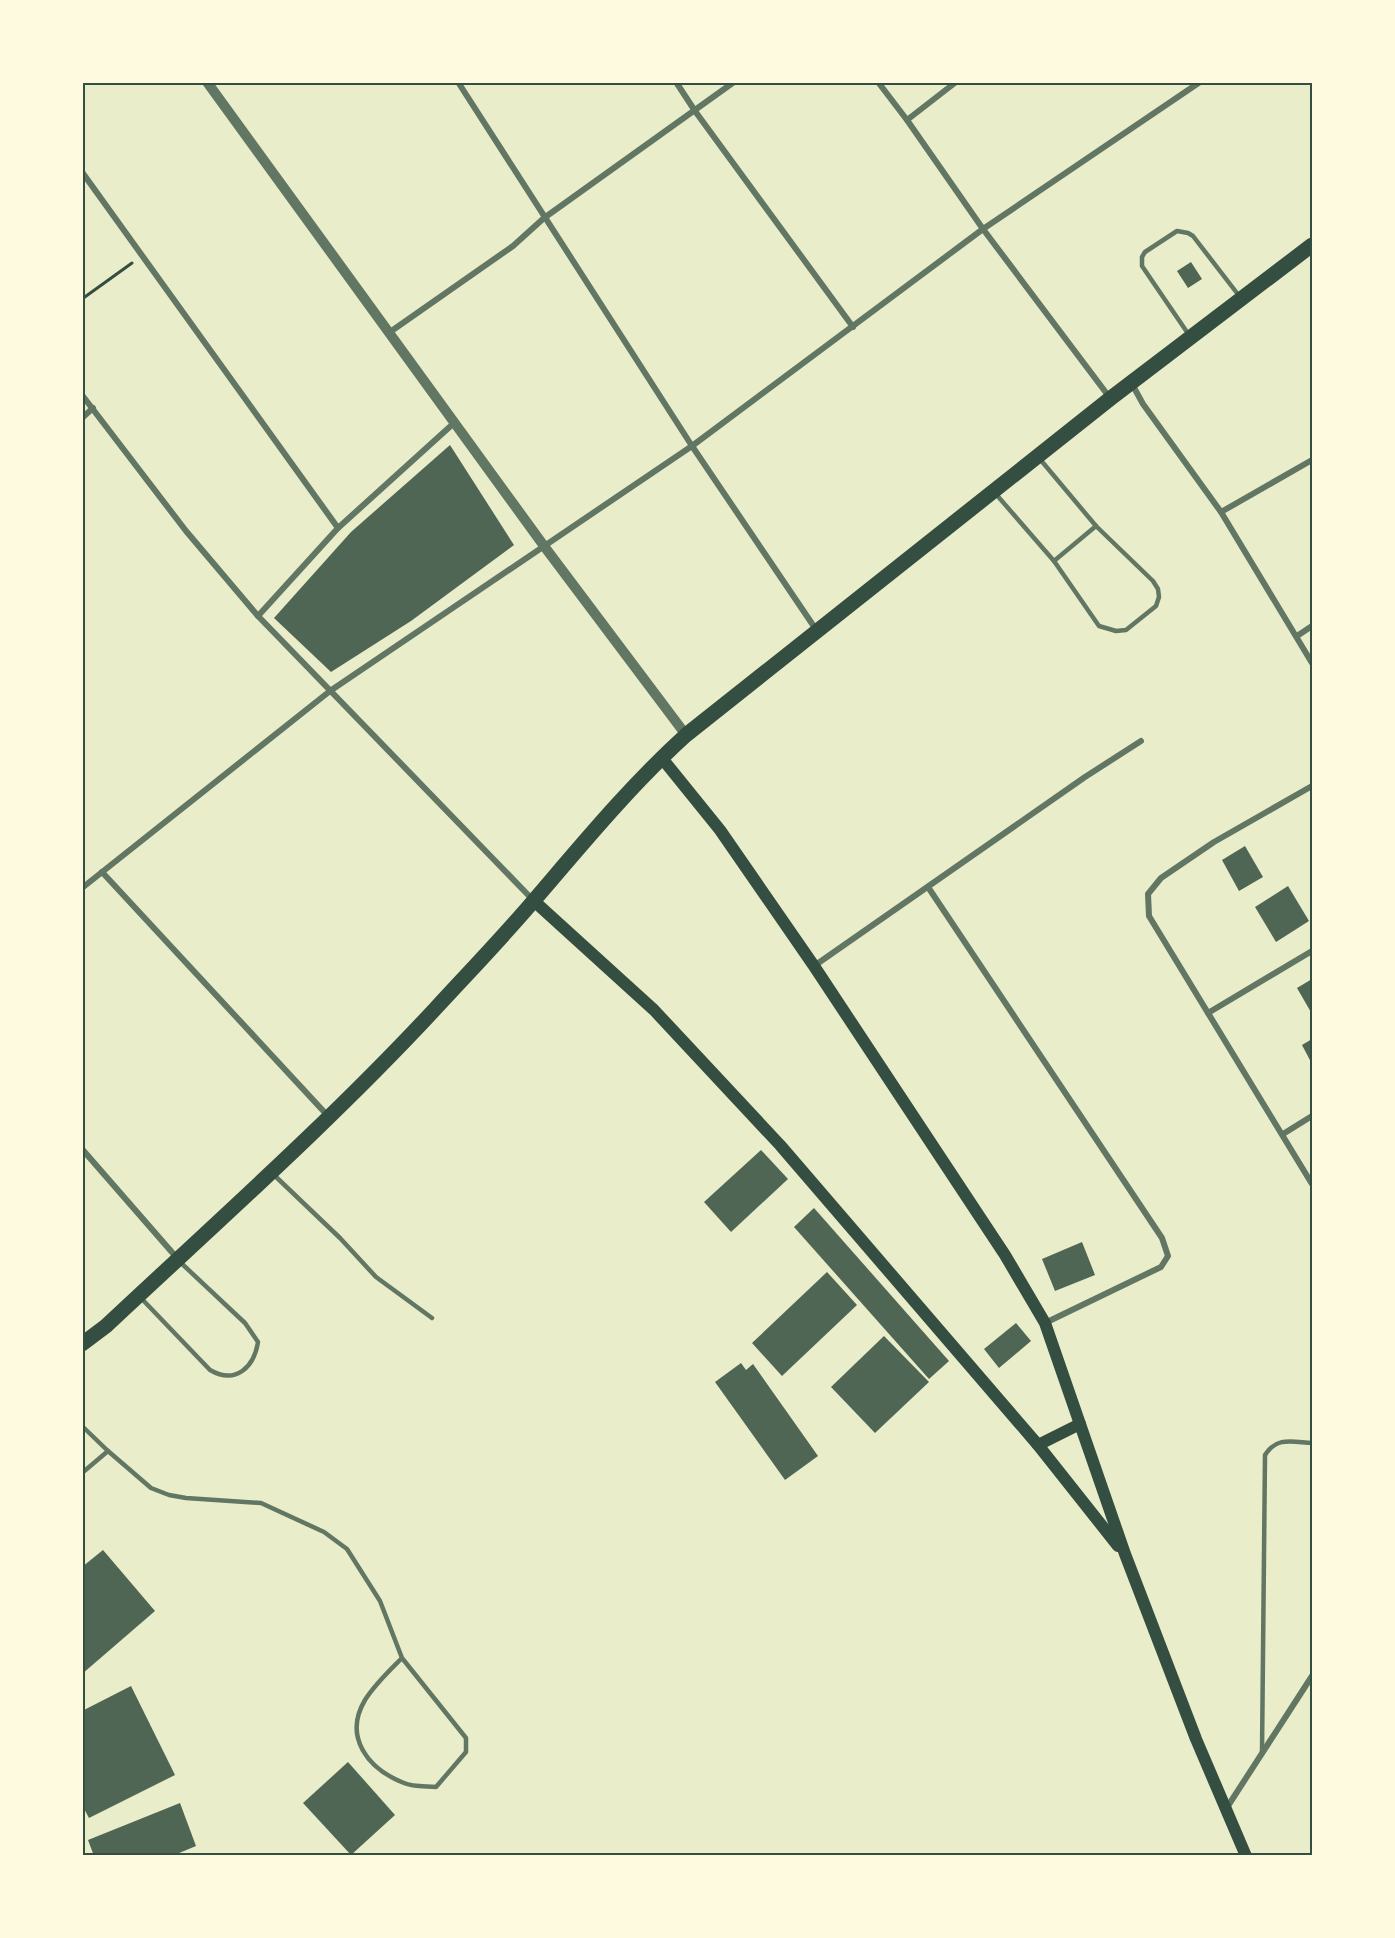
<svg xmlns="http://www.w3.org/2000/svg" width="1395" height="1938" viewBox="0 0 1395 1938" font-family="Jost,sans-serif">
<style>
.building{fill:#4f6655}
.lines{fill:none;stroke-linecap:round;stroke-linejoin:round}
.path{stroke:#344e41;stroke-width:3}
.service{stroke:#617663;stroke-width:4.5}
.minor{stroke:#617663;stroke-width:6}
.tertiary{stroke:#617663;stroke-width:10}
.secondary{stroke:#344e41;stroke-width:12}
.primary{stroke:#344e41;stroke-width:15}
.neatline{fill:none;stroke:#344e41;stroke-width:2}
</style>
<rect width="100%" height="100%" fill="#e9edc9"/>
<g class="building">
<path d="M 1191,262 L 1202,279 L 1188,288 L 1177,271 Z"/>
<path d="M 450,445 L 514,545 L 411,621 L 331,672 L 274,618 L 351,532 Z"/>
<path d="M 1245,846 L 1263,877 L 1239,891 L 1222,860 Z"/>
<path d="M 1288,886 L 1309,921 L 1276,942 L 1255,907 Z"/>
<path d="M 1312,979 L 1312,1014 L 1297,988 Z"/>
<path d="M 1312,1039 L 1312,1064 L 1302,1045 Z"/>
<path d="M 761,1150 L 788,1179 L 731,1232 L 704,1202 Z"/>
<path d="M 814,1208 L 949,1361 L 929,1379 L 794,1227 Z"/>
<path d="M 1082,1242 L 1095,1275 L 1055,1291 L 1042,1259 Z"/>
<path d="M 827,1272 L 857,1305 L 782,1376 L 752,1343 Z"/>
<path d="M 1016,1323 L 1031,1341 L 999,1368 L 984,1349 Z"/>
<path d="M 884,1336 L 929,1382 L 875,1433 L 831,1387 Z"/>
<path d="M 741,1363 L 746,1370 L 753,1364 L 818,1456 L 785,1480 L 715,1382 Z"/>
<path d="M 103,1550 L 155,1611 L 82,1674 L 82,1567 Z"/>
<path d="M 131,1686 L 175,1775 L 89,1818 L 82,1805 L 82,1711 Z"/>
<path d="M 348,1762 L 395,1815 L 351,1855 L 303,1803 Z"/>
<path d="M 180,1803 L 196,1846 L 172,1856 L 94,1856 L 88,1840 Z"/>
</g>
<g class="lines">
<path class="path" d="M 82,299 L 132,263"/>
<g class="service">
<path d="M 1189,335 L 1142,266 L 1142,257 L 1145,252 L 1177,231 L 1188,233 L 1193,236 L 1240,297"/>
<path d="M 995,493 L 1054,561 L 1099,626 L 1116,631 L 1126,630 L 1156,606 L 1159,597 L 1158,589 L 1153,581 L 1096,526 L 1039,458"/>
<path d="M 1054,561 L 1096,526"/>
<path d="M 274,1175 L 340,1238 L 376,1277 L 432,1318"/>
<path d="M 140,1297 L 210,1370 C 236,1385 254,1367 258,1342 L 245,1323 L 180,1262"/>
<path d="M 82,1426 L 108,1451 L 151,1488 L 169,1495 L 186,1498 L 261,1503 L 324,1532 L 347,1549 L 380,1601 L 402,1658 L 466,1738 L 466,1752 L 436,1787 C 426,1786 413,1787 404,1783 C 368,1769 343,1737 365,1700 C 375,1684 389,1671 402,1658"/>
<path d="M 82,1473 L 108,1451"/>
<path d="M 1262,1753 L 1265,1455 C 1277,1436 1293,1442 1312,1443"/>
</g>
<g class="minor">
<path d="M 458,82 L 692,446 L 817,631"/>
<path d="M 676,82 L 695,111 L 853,327"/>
<path d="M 878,82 L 907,120 L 983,229 L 1110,398"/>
<path d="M 907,120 L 956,82"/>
<path d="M 82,172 L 338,528"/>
<path d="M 390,332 L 513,246 L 544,218 L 734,82"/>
<path d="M 1132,384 L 1143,404 L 1221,512 L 1312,663"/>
<path d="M 82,395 L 186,531 L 258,616 L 533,900"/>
<path d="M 82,418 L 93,408"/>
<path d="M 1221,512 L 1312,460"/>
<path d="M 258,616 L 338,528 L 454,423"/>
<path d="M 1297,636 L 1312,626"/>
<path d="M 1312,786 L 1214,842 L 1161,878 L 1148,894 L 1149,916 L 1312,1184"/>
<path d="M 102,872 L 328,1116"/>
<path d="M 928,887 L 1162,1238 L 1168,1256 L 1161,1267 L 1045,1323"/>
<path d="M 82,888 L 330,691 L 692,446 L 983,229 L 1200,82"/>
<path d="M 814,966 L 1085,777 L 1141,741"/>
<path d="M 1208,1013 L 1312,951"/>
<path d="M 1283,1134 L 1312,1116"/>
<path d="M 82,1149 L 177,1258"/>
<path d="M 1226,1809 L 1312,1676"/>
</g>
<path class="tertiary" d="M 207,82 L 544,546 L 686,735"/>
<g class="secondary">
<path d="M 661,757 L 720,830 L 814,966 L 1005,1255 L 1045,1323 L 1125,1554 L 1196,1739 L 1246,1856"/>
<path d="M 534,901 L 654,1010 L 780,1145 L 1038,1445 L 1118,1546"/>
<path d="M 1038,1445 L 1080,1424"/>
</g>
<path class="primary" d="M 82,1344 L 106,1326 C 217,1222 332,1120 435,1009 C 469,972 504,936 536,898 C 584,842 631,785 686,735 L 1111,398 L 1312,245"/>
</g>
<rect width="1395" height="1938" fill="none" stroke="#fefae0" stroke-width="168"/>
<rect x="84" y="84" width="1227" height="1770" class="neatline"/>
</svg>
